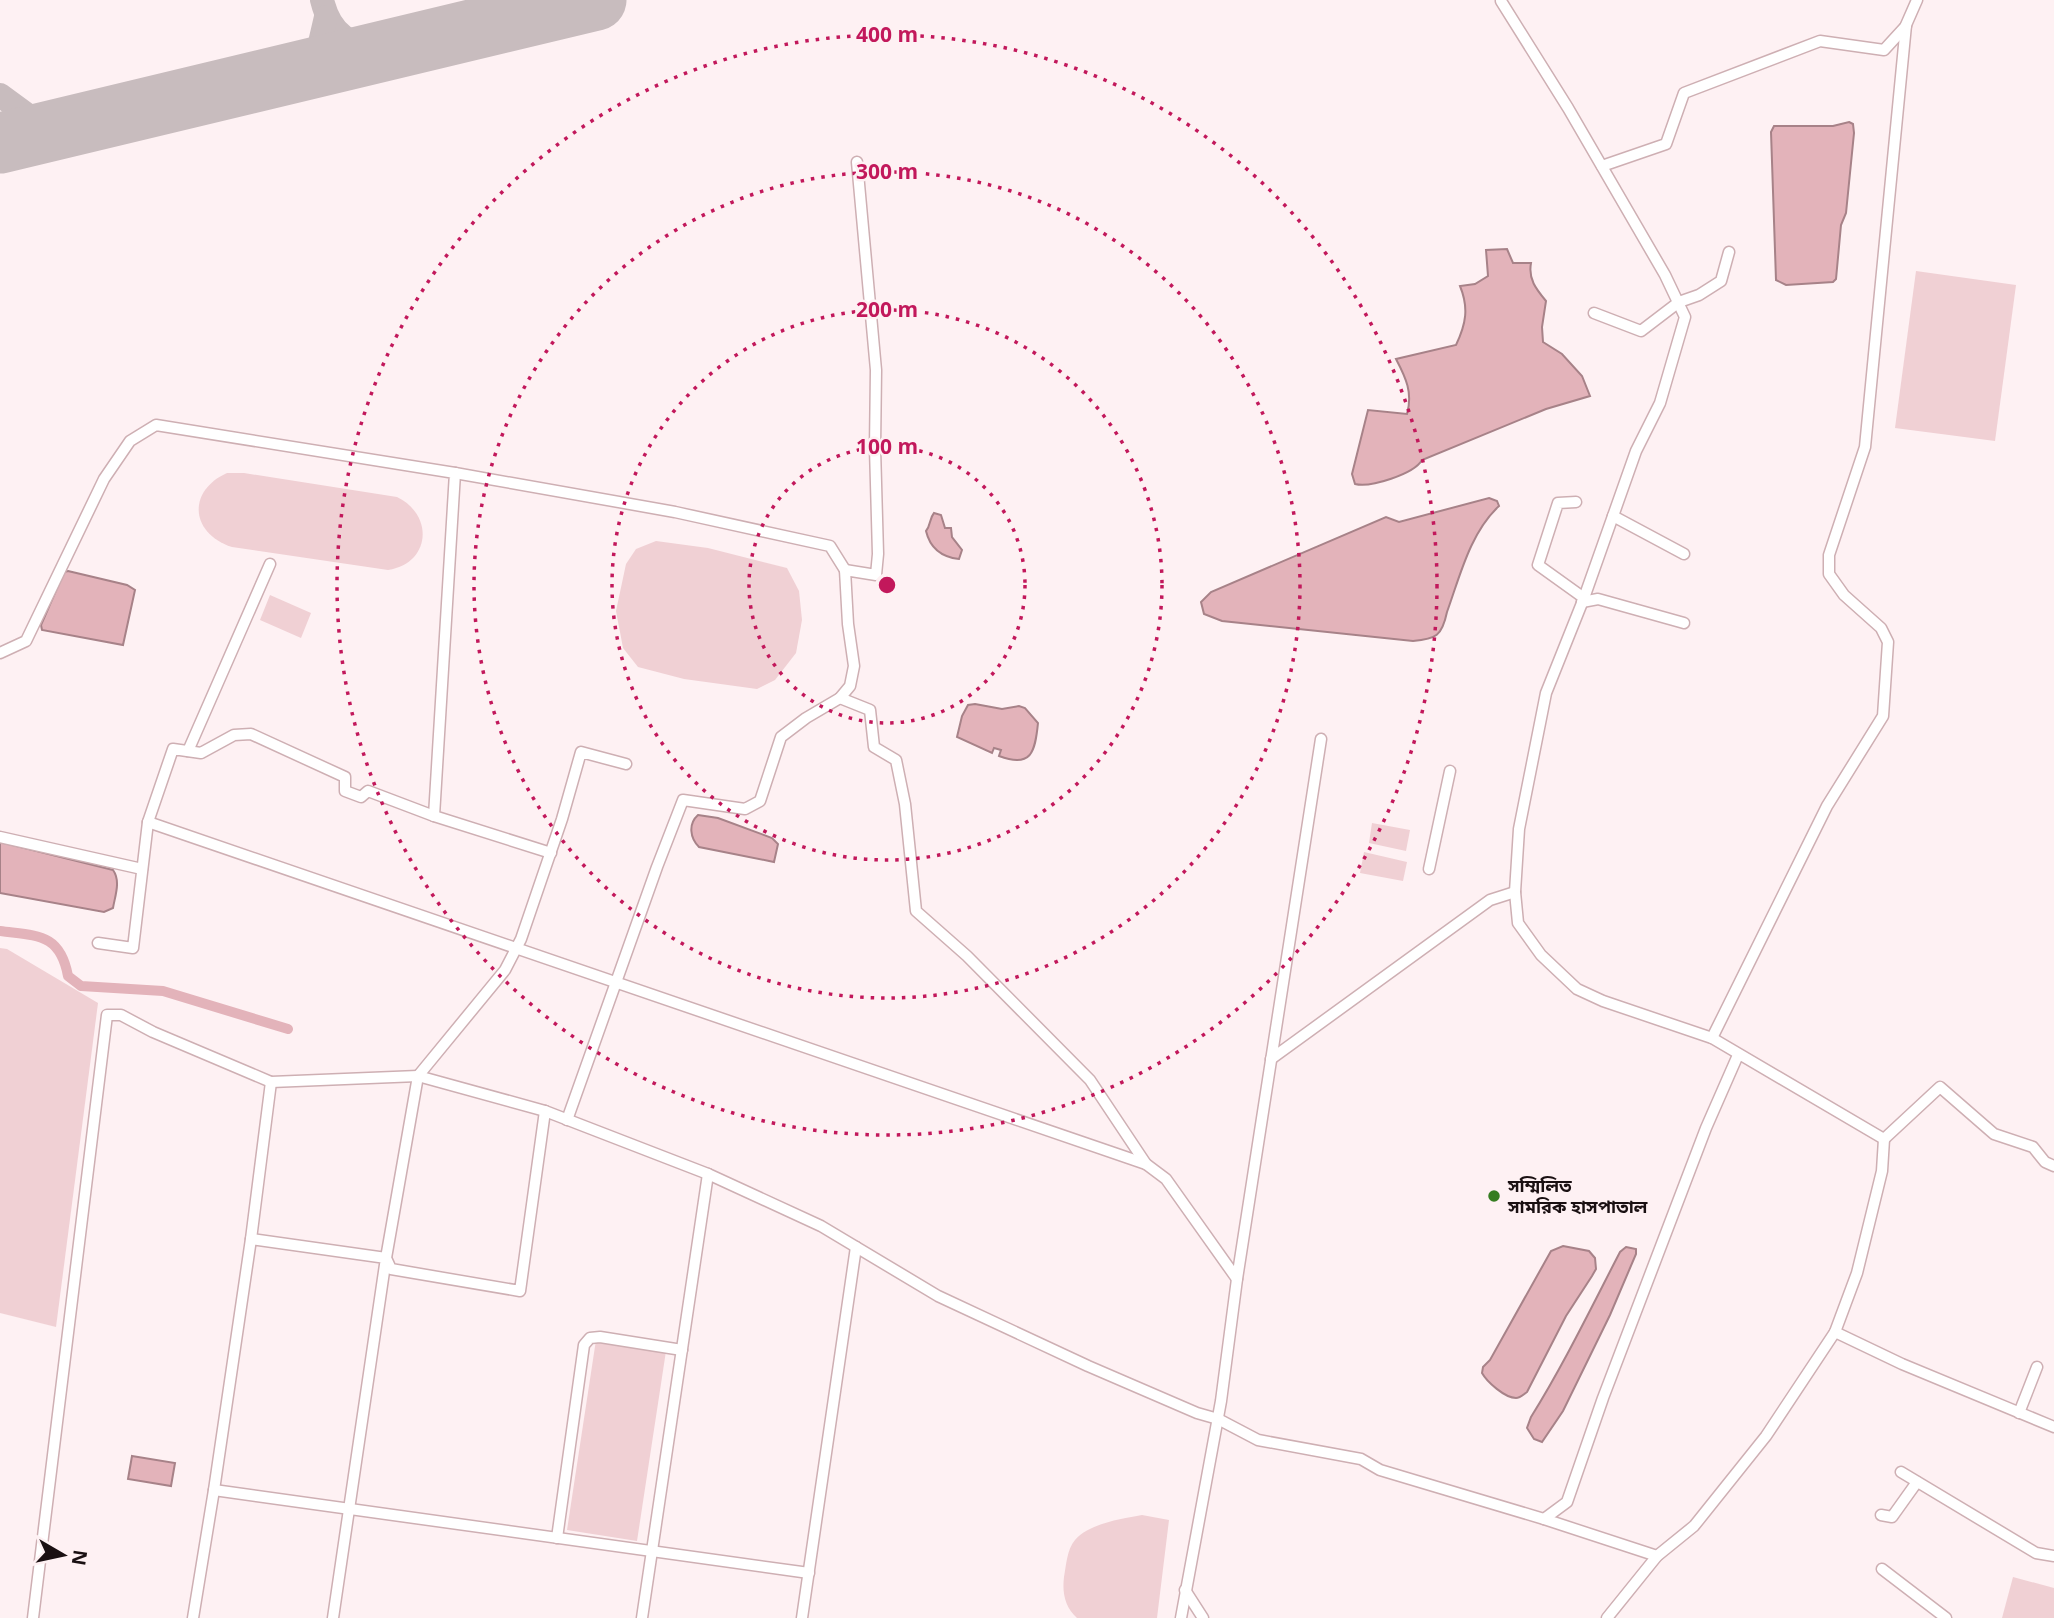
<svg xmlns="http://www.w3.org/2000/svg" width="2054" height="1618" viewBox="0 0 2054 1618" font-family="'Open Sans','Noto Sans Bengali',sans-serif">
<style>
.green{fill:#f0d0d4}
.water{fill:#e3b3ba;stroke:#a78288;stroke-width:2}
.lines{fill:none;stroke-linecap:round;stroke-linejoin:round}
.canal{stroke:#e3b3ba;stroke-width:10}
.taxiway{stroke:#c8bcbe;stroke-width:24}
.runway{stroke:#c8bcbe;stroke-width:61}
.minor-casing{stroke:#ceafb3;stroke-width:13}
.minor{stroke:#fff;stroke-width:10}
.ring{fill:none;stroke:#c2185b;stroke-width:3.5;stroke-dasharray:3.5 7}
.poi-dot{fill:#367d21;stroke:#fef1f3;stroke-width:2.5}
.labels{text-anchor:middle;stroke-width:5;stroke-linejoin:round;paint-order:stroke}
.poi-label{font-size:18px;font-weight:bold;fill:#1a1012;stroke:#fef1f3;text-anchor:start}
.centre{fill:#c2185b;stroke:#fef1f3;stroke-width:3.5}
.ring-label{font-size:21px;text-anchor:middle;font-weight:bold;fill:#c2185b;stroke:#fef1f3;stroke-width:5;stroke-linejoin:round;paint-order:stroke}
</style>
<rect width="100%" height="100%" fill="#fef1f3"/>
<g class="green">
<path d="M 1916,271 L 2016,285 L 1995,441 L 1895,428 Z"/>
<path d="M 227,473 L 244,473 L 397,497 C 434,515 431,563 388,570 L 232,547 C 190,533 187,491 227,473 Z"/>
<path d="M 656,541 L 708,548 L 787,568 L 799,591 L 802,620 L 796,653 L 775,680 L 757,689 L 684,679 L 638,667 L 623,648 L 616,611 L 626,564 L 636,549 Z"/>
<path d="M 270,595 L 311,613 L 301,638 L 260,620 Z"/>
<path d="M 1372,823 L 1410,830 L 1406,851 L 1369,843 Z"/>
<path d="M 1364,852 L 1407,862 L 1403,881 L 1360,873 Z"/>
<path d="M 0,948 L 7,949 L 98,1003 L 56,1327 L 0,1313 Z"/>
<path d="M 596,1340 L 666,1351 L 637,1541 L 567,1530 Z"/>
<path d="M 1142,1515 L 1169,1520 L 1157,1618 L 1077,1618 C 1065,1607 1062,1593 1064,1577 C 1066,1566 1067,1549 1075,1540 C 1090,1523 1121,1519 1142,1515 Z"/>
<path d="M 2013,1577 L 2054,1588 L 2054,1618 L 2002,1618 Z"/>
</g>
<g class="water">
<path d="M 1849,122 L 1853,124 L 1854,133 L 1846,213 L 1841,225 L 1836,279 L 1833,282 L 1786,285 L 1776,280 L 1771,132 L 1774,126 L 1833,126 Z"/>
<path d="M 1507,249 L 1513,263 L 1531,263 C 1528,279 1536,289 1546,301 L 1542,327 L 1543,342 L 1562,354 L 1582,376 L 1590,396 L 1546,409 L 1422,460 C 1414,474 1370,488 1355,484 L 1352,474 L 1368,410 L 1407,414 C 1413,393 1406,378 1396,359 L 1456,345 C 1466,324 1469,308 1460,286 L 1475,284 L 1488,276 L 1486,250 Z"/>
<path d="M 1489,498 L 1497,501 L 1499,506 C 1470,533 1460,576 1447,612 C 1442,636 1436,639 1413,641 L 1222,621 L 1204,614 L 1201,602 L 1211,592 L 1386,517 L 1399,522 Z"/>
<path d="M 934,513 L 941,515 L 945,528 L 951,528 L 952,537 L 962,550 L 959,559 C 941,557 930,548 926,531 C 931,525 929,519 934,513 Z"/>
<path d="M 68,571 L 127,585 L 135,590 L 123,645 L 42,630 L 41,625 L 64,572 Z"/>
<path d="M 975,704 L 1002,709 L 1019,706 L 1025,708 L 1038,723 C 1035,753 1031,768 999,756 L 1001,750 L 994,748 L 992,753 L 957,737 L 962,716 L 968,705 Z"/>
<path d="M 698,815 L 718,818 L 772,838 L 778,844 L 774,862 L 699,847 C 690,838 688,824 698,815 Z"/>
<path d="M 0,842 L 113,870 C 121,881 115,896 113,908 L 104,912 L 0,893 Z"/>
<path d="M 1563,1246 L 1589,1251 L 1595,1258 L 1596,1269 L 1592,1276 L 1566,1316 L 1527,1392 C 1524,1394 1520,1398 1516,1398 C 1505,1398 1487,1382 1482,1373 L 1483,1367 L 1490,1360 L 1551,1251 Z"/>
<path d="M 1626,1247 L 1636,1249 L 1636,1254 L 1610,1315 L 1563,1411 L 1542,1442 L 1534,1439 L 1527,1428 L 1531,1417 C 1564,1364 1591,1308 1620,1252 Z"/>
<path d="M 132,1456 L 175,1463 L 171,1486 L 128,1479 Z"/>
</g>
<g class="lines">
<path class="canal" d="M 0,931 C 37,936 60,933 68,976 L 81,986 L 163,991 L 288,1029"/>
<g class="taxiway">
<path d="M 322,0 C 331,37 350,44 385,51"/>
<path d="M 290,73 L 319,47 L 326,17"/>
<path d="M 0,95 L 30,117 L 67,127"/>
</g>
<path class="runway" d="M 0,143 L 596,0"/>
<defs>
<g id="minor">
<path d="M 1501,1 L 1568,108 L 1665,275 L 1685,317 L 1660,403 L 1636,451 L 1584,598 L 1546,693 L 1519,829 L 1515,892 L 1518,923 L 1541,955 L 1577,989 L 1603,1001 L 1712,1038 L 1884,1139 L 1882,1171 L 1857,1273 L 1835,1332 L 1766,1436 L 1694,1526 L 1657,1556 L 1607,1618"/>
<path d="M 857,162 L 876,370 L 875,448 L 878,554 L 876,575 L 845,570 L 848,624 L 854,666 L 850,686 L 840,698 L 870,710 L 874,747 L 896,760 L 905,804 L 916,911 L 967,956 L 1090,1080 L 1146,1164 L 1166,1179 L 1237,1279"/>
<path d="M 1602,166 L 1666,144 L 1684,93 L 1820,41 L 1884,50 L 1906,26"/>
<path d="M 1594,313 L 1641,331 L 1679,302 L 1699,295 L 1721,281 L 1729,252"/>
<path d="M 455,473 L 675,512 L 830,546 L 845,570"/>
<path d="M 1576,502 L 1558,503 L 1538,565 L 1584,598"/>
<path d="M 1613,516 L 1684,554"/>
<path d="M 1582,602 L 1598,599 L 1684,623"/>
<path d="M 0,653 L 26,641 L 104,479 L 130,441 L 156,425 L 455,473 L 434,816 L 551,853"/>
<path d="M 188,751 L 270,564"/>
<path d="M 148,822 L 1146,1164"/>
<path d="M 0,837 L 142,869"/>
<path d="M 1429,869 L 1450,771"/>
<path d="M 98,943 L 133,948 L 148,822 L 173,749 L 201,753 L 234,735 L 251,734 L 345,777 L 345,791 L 361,797 L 368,791 L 434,816"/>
<path d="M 1712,1038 L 1827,806 L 1883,716 L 1888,642 L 1881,628 L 1844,595 L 1829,574 L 1829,555 L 1865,447 L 1906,25 L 1917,0"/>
<path d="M 1271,1059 L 1490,900 L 1515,892"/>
<path d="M 545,1111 L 520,1291 L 391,1269 L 386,1258 L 418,1076 L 505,970 L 521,939 L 562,819 L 581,752 L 626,764"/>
<path d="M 567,1120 L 657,867 L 683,800 L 745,809 L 760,801 L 781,737 L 806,718 L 840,698"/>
<path d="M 1884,1139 L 1940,1087 L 1994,1134 L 2033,1147 L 2045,1162 L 2054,1166"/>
<path d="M 251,1239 L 271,1082"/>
<path d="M 1835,1332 L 1902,1364 L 2054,1427"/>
<path d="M 2019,1413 L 2037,1367"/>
<path d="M 1901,1472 L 2036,1553 L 2054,1556"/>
<path d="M 214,1490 L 251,1239 L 386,1258 L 333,1618"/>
<path d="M 1881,1515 L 1892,1517 L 1917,1482"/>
<path d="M 557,1538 L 584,1345 L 590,1338 L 600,1337 L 682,1350"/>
<path d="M 1657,1556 L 1544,1519 L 1567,1502 L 1603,1398 L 1706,1128 L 1738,1055"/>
<path d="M 1882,1569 L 1946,1618"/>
<path d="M 1185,1590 L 1203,1618"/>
<path d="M 33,1618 L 107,1015 L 121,1015 L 153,1032 L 271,1082 L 418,1076 L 545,1111 L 708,1174 L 821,1226 L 938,1296 L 1088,1366 L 1197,1413 L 1218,1419 L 1258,1440 L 1361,1459 L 1380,1470 L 1544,1519"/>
<path d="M 193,1618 L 214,1490 L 809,1573"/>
<path d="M 642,1618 L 708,1174"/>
<path d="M 802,1618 L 856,1247"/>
<path d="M 1181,1618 L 1221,1401 L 1237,1279 L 1321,739"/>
</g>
</defs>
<use href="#minor" class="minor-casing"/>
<use href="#minor" class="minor"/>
</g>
<g class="ring">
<circle cx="887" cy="585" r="138"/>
<circle cx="887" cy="585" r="275"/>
<circle cx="887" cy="585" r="413"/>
<circle cx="887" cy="585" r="550"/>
</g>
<circle class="poi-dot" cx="1494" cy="1196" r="7"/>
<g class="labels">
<g class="poi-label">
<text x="1508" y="1192">সম্মিলিত<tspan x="1508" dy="21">সামরিক হাসপাতাল</tspan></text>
</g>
</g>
<circle cx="887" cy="585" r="10" class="centre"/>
<g class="ring-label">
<text x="887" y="42">400 m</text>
<text x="887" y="179">300 m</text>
<text x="887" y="317">200 m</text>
<text x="887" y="454">100 m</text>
</g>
<g transform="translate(63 1555) rotate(99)" stroke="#fef1f3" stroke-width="5" paint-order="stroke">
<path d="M0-5L12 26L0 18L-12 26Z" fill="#1a1012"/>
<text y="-10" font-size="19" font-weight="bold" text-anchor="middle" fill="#1a1012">N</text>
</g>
</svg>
